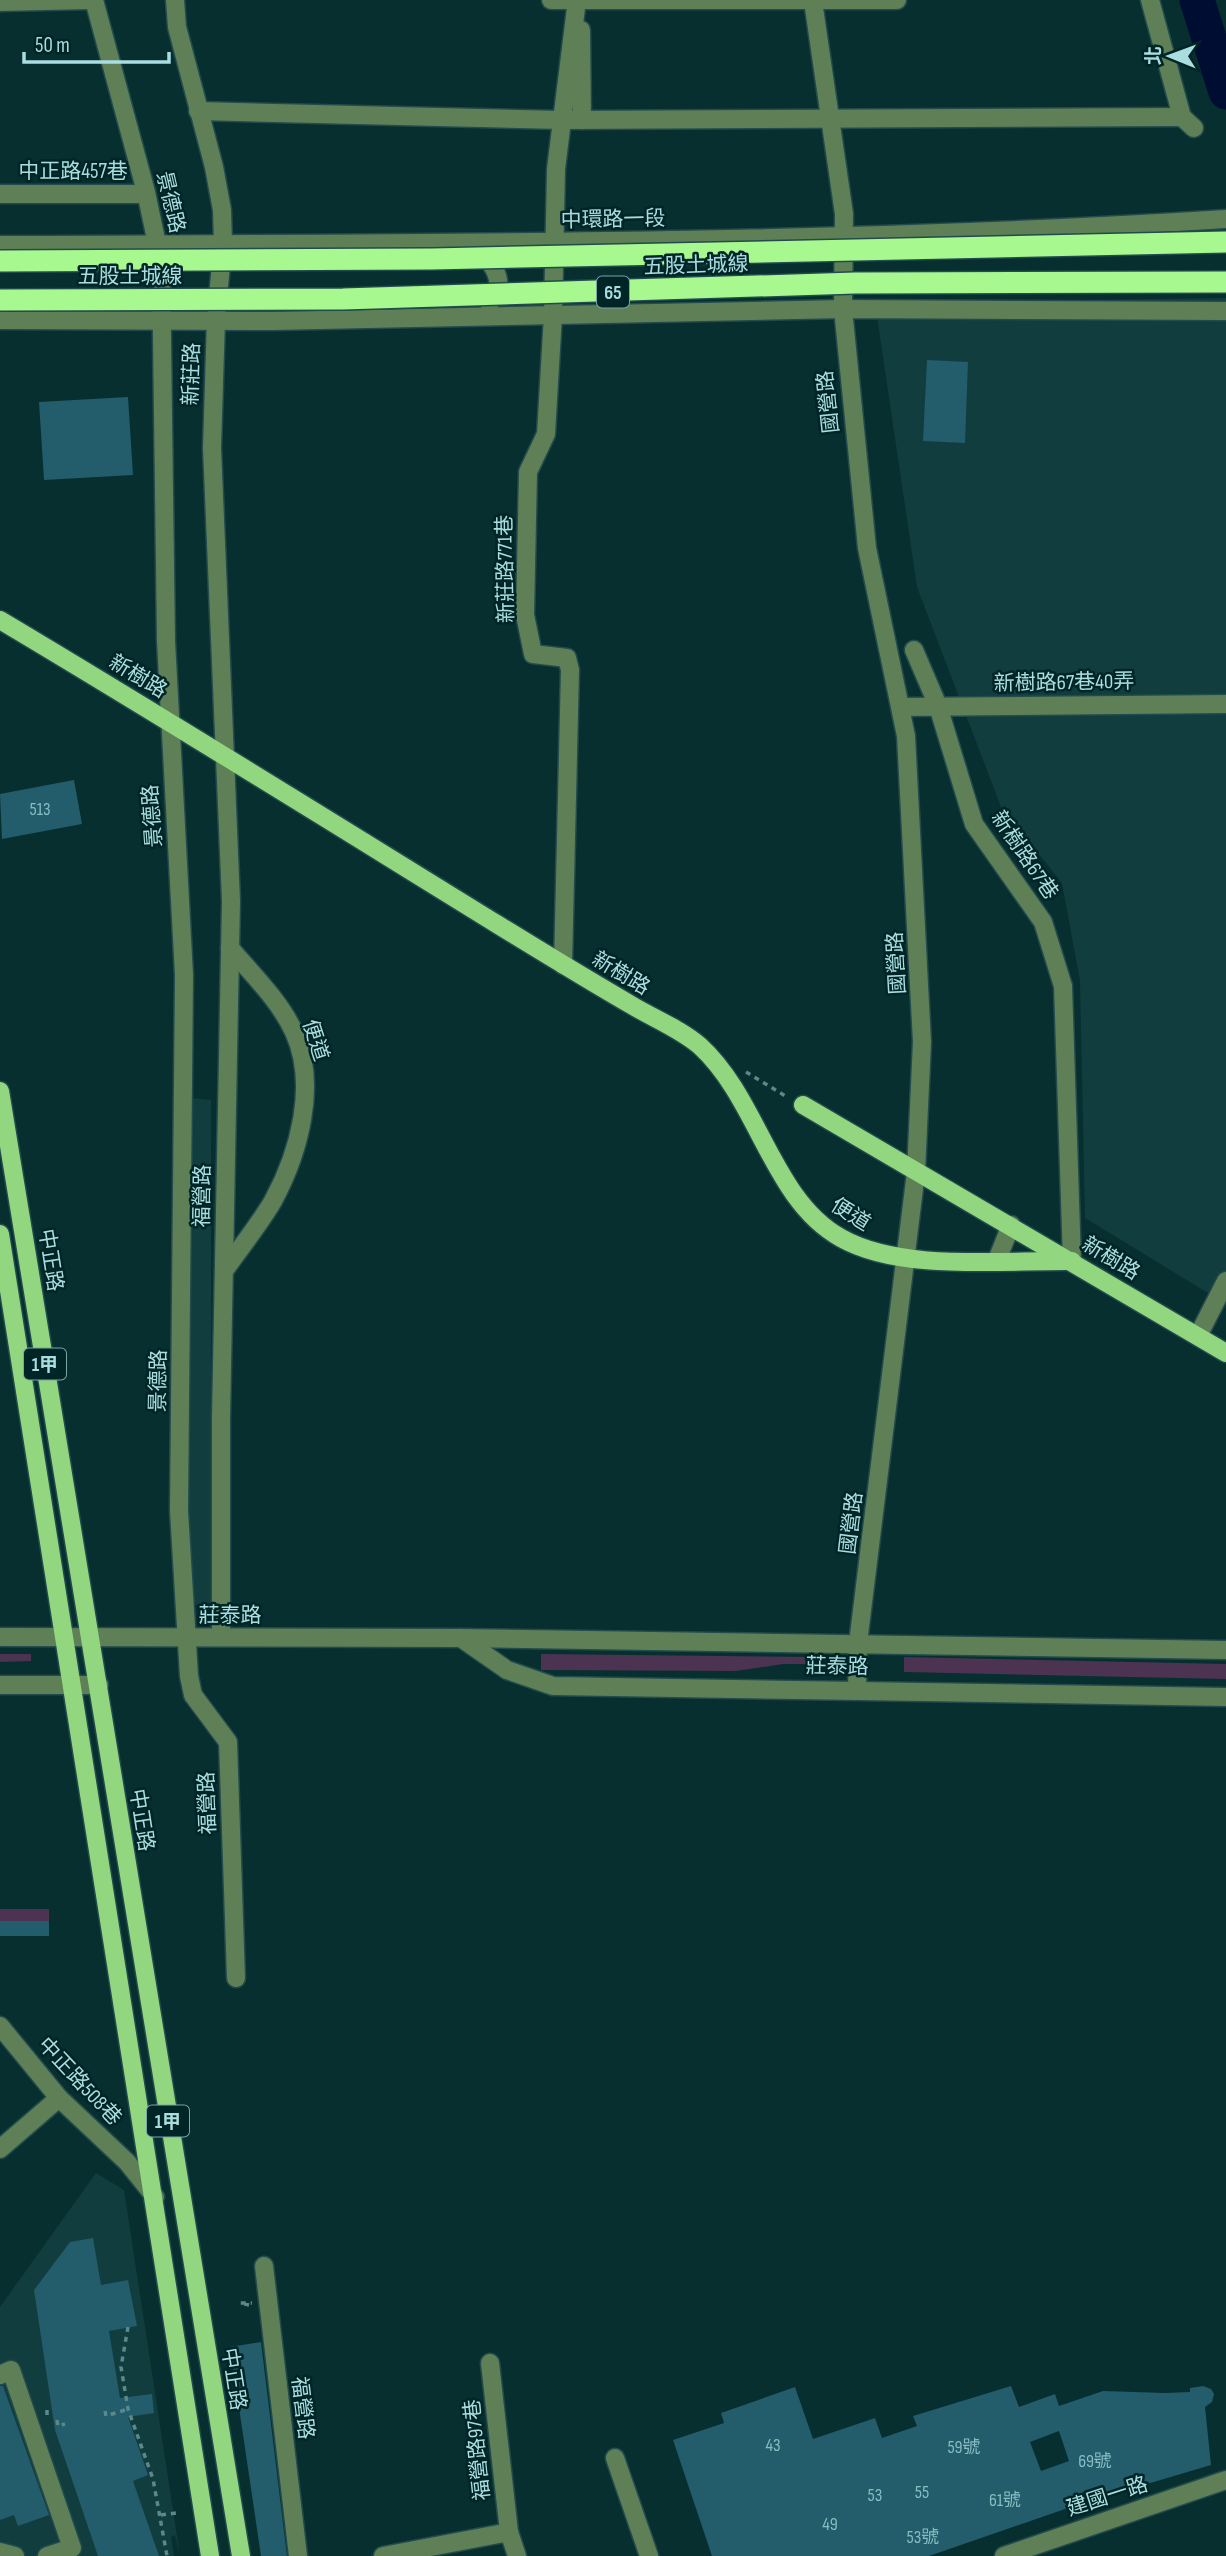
<svg xmlns="http://www.w3.org/2000/svg" width="1226" height="2556" viewBox="0 0 1226 2556" font-family="'Sofia Sans Condensed','Noto Sans TC',sans-serif">
<style>
.built{fill:#113d3e}
.green{fill:#4c3352}
.lines{fill:none;stroke-linecap:round;stroke-linejoin:round}
.river{stroke:#000d32;stroke-width:35}
.building{fill:#235c6b;fill-rule:evenodd}
.minor-casing{stroke:#214b4c;stroke-width:21}
.major-casing{stroke:#214b4c;stroke-width:21}
.path{stroke:#5b898b;stroke-width:3.5;stroke-dasharray:5 5;stroke-linecap:butt}
.minor{stroke:#5f7f56;stroke-width:18}
.major{stroke:#92d67f;stroke-width:18}
.highway-bridge-casing{stroke:#214b4c;stroke-width:24;stroke-linecap:butt}
.highway-bridge{stroke:#a7f88f;stroke-width:21}
.labels{text-anchor:middle;stroke-width:5;stroke-linejoin:round;paint-order:stroke}
.number-label{font-size:18px;fill:#88bdc2}
.shield{fill:#002527;stroke:#77a6a8;stroke-width:2}
.shield-label{font-size:19px;font-weight:bold;fill:#aadddf}
.street-label{font-size:21px;fill:#aadddf;stroke:#002527}
</style>
<rect width="100%" height="100%" fill="#072f30"/>
<g class="built">
<path d="M 1226,298 L 1226,1304 L 1085,1218 L 1080,981 L 1062,883 L 1001,807 L 917,587 L 875,303 Z"/>
<path d="M 193,1098 L 211,1100 L 211,1604 L 191,1605 L 187,1457 Z"/>
<path d="M 96,2173 L 124,2190 L 180,2556 L 175,2535 L 171,2537 L 174,2556 L 0,2556 L 0,2307 Z"/>
</g>
<g class="green">
<path d="M 0,1654 L 31,1654 L 31,1661 L 0,1662 Z"/>
<path d="M 541,1654 L 812,1657 L 812,1664 L 783,1664 L 736,1671 L 541,1670 Z"/>
<path d="M 904,1657 L 1226,1664 L 1226,1679 L 904,1672 Z"/>
<rect x="0" y="1909" width="49" height="12"/>
</g>
<g class="lines">
<path class="river" d="M 1197,0 L 1226,92"/>
</g>
<g class="building">
<path d="M 927,360 L 968,362 L 965,443 L 923,441 Z"/>
<path d="M 128,397 L 133,475 L 44,480 L 39,402 Z"/>
<path d="M 74,780 L 82,824 L 2,839 L 0,794 Z"/>
<rect x="0" y="1921" width="49" height="15"/>
<path d="M 93,2238 L 101,2285 L 128,2280 L 137,2326 L 109,2331 L 120,2398 L 152,2394 L 154,2413 L 128,2417 L 148,2475 L 133,2481 L 159,2556 L 98,2556 L 55,2430 L 34,2290 L 70,2242 Z"/>
<path d="M 261,2342 L 287,2556 L 261,2556 L 230,2347 Z"/>
<path d="M 0,2386 L 3,2386 L 49,2515 L 18,2526 L 14,2515 L 0,2520 Z"/>
<path d="M 1011,2386 L 1019,2407 L 1055,2394 L 1059,2406 L 1103,2391 L 1165,2393 L 1190,2392 L 1190,2388 L 1203,2386 L 1211,2389 L 1214,2394 L 1212,2402 L 1205,2407 L 1211,2465 L 1147,2484 L 1146,2481 L 929,2556 L 712,2556 L 673,2440 L 724,2423 L 721,2413 L 795,2387 L 813,2439 L 875,2418 L 882,2438 L 917,2426 L 913,2416 ZM 1059,2431 L 1069,2461 L 1041,2471 L 1030,2442 Z"/>
</g>
<g class="lines">
<defs>
<g id="minor">
<path d="M 94,0 L 146,192 L 161,263 L 166,641 L 184,975 L 179,1511 L 189,1676 L 193,1695 L 228,1742 L 236,1978"/>
<path d="M 175,0 L 177,27 L 214,167 L 222,210 L 223,243 L 216,319 L 212,448 L 231,901 L 221,1418 L 221,1637"/>
<path d="M 551,0 L 897,0"/>
<path d="M 1150,0 L 1182,117 L 1194,128"/>
<path d="M 813,1 L 844,214 L 843,309 L 867,548 L 906,736 L 922,1042 L 916,1172 L 858,1643 L 857,1689"/>
<path d="M 0,2 L 91,0"/>
<path d="M 581,30 L 582,120"/>
<path d="M 198,111 L 561,120 L 1182,117"/>
<path d="M 0,194 L 146,194"/>
<path d="M 0,245 C 409,243 818,245 1226,219"/>
<path d="M 481,253 C 496,266 507,287 489,303"/>
<path d="M 0,320 L 273,321 L 843,309 L 1226,311"/>
<path d="M 914,650 L 938,706 L 974,824 L 1043,922 L 1063,986 L 1072,1261"/>
<path d="M 902,707 L 1226,704"/>
<path d="M 563,965 L 570,670 L 567,658 L 533,654 L 525,615 L 528,472 L 546,434 L 553,315 L 556,169 L 577,0"/>
<path d="M 997,1260 L 1011,1225"/>
<path d="M 224,1271 C 240,1248 259,1225 273,1201 C 299,1153 318,1085 294,1032 C 280,1001 252,974 230,948"/>
<path d="M 1198,1336 L 1226,1281"/>
<path d="M 0,1637 L 461,1638 L 1226,1650"/>
<path d="M 461,1638 L 507,1670 L 553,1686 L 1226,1697"/>
<path d="M 0,1685 L 99,1685"/>
<path d="M 0,2026 L 59,2098 L 127,2162 L 155,2197"/>
<path d="M 0,2149 L 59,2098"/>
<path d="M 264,2266 L 298,2556"/>
<path d="M 490,2363 L 509,2532 L 517,2556"/>
<path d="M 0,2375 L 11,2370 L 72,2548 L 47,2556"/>
<path d="M 615,2458 L 649,2556"/>
<path d="M 0,2552 L 15,2556"/>
<path d="M 383,2556 L 509,2532"/>
<path d="M 1004,2556 L 1226,2480"/>
</g>
<g id="major">
<path d="M 0,620 C 168,720 333,823 500,926 C 544,953 588,980 633,1006 C 655,1019 682,1030 700,1046 C 759,1100 772,1200 841,1238 C 901,1272 1003,1260 1072,1261"/>
<path d="M 0,1091 L 241,2556"/>
<path d="M 803,1105 L 1226,1353"/>
<path d="M 0,1234 L 210,2556"/>
</g>
</defs>
<use href="#minor" class="minor-casing"/>
<use href="#major" class="major-casing"/>
<g class="path">
<path d="M 746,1072 L 787,1097"/>
<path d="M 249,2305 L 240,2303 L 252,2303"/>
<path d="M 128,2327 L 121,2367 L 128,2409 L 153,2479 L 167,2556"/>
<path d="M 105,2411 L 106,2416 L 128,2409"/>
<path d="M 47,2415 L 47,2410 L 52,2409"/>
<path d="M 57,2420 L 58,2426 L 65,2424"/>
<path d="M 161,2515 L 176,2513"/>
</g>
<use href="#minor" class="minor"/>
<use href="#major" class="major"/>
<defs>
<g id="highway-bridge">
<path d="M 0,261 L 432,259 L 1226,242"/>
<path d="M 0,300 L 343,299 L 855,283 L 1226,282"/>
</g>
</defs>
<use href="#highway-bridge" class="highway-bridge-casing"/>
<use href="#highway-bridge" class="highway-bridge"/>
</g>
<g class="labels">
<g class="number-label">
<text x="40" y="815">513</text>
<text x="773" y="2451">43</text>
<text x="964" y="2453">59號</text>
<text x="1095" y="2467">69號</text>
<text x="922" y="2498">55</text>
<text x="875" y="2501">53</text>
<text x="1005" y="2506">61號</text>
<text x="830" y="2530">49</text>
<text x="923" y="2543">53號</text>
</g>
<g class="shield">
<rect x="597" y="276.5" width="32" height="31" rx="5"/>
<rect x="24" y="1348.5" width="42" height="31" rx="5"/>
<rect x="147" y="2105.5" width="42" height="31" rx="5"/>
</g>
<g class="shield-label">
<text x="613" y="299">65</text>
<text x="45" y="1371">1甲</text>
<text x="168" y="2128">1甲</text>
</g>
<g class="street-label">
<text x="73" y="178">中正路457巷</text>
<text transform="translate(171 202) rotate(77)" y="7">景德路</text>
<text transform="translate(613 219) rotate(-1)" y="7">中環路一段</text>
<text transform="translate(696 265) rotate(-2)" y="7">五股土城線</text>
<text x="130" y="283">五股土城線</text>
<text transform="translate(191 374) rotate(-88)" y="7">新莊路</text>
<text transform="translate(828 402) rotate(-96)" y="7">國營路</text>
<text transform="translate(505 569) rotate(-91)" y="7">新莊路771巷</text>
<text transform="translate(138 676) rotate(31)" y="7">新樹路</text>
<text transform="translate(1064 682) rotate(-1)" y="7">新樹路67巷40弄</text>
<text transform="translate(152 816) rotate(-94)" y="7">景德路</text>
<text transform="translate(1025 855) rotate(56)" y="7">新樹路67巷</text>
<text transform="translate(896 963) rotate(-93)" y="7">國營路</text>
<text transform="translate(621 973) rotate(31)" y="7">新樹路</text>
<text transform="translate(316 1040) rotate(72)" y="7">便道</text>
<text transform="translate(202 1196) rotate(-89)" y="7">福營路</text>
<text transform="translate(851 1214) rotate(32)" y="7">便道</text>
<text transform="translate(1111 1258) rotate(31)" y="7">新樹路</text>
<text transform="translate(51 1260) rotate(81)" y="7">中正路</text>
<text transform="translate(158 1381) rotate(-89)" y="7">景德路</text>
<text transform="translate(851 1523) rotate(-83)" y="7">國營路</text>
<text x="230" y="1622">莊泰路</text>
<text transform="translate(837 1666) rotate(1)" y="7">莊泰路</text>
<text transform="translate(207 1803) rotate(-92)" y="7">福營路</text>
<text transform="translate(142 1820) rotate(81)" y="7">中正路</text>
<text transform="translate(80 2081) rotate(47)" y="7">中正路508巷</text>
<text transform="translate(234 2379) rotate(81)" y="7">中正路</text>
<text transform="translate(303 2408) rotate(83)" y="7">福營路</text>
<text transform="translate(477 2450) rotate(-96)" y="7">福營路97巷</text>
<text transform="translate(1107 2496) rotate(-18)" y="7">建國一路</text>
</g>
</g>
<g transform="translate(1170 56) rotate(271)" stroke="#002527" stroke-width="5" paint-order="stroke">
<path d="M0-5L12 26L0 18L-12 26Z" fill="#aadddf"/>
<text y="-10" font-size="19" font-weight="bold" text-anchor="middle" fill="#aadddf">北</text>
</g>
<path d="M24 52v10h145v-10" fill="none" stroke="#aadddf" stroke-width="3.5"/>
<text x="35" y="52" font-size="21" fill="#aadddf" stroke="#002527" stroke-width="5" paint-order="stroke">50 m</text>
</svg>
